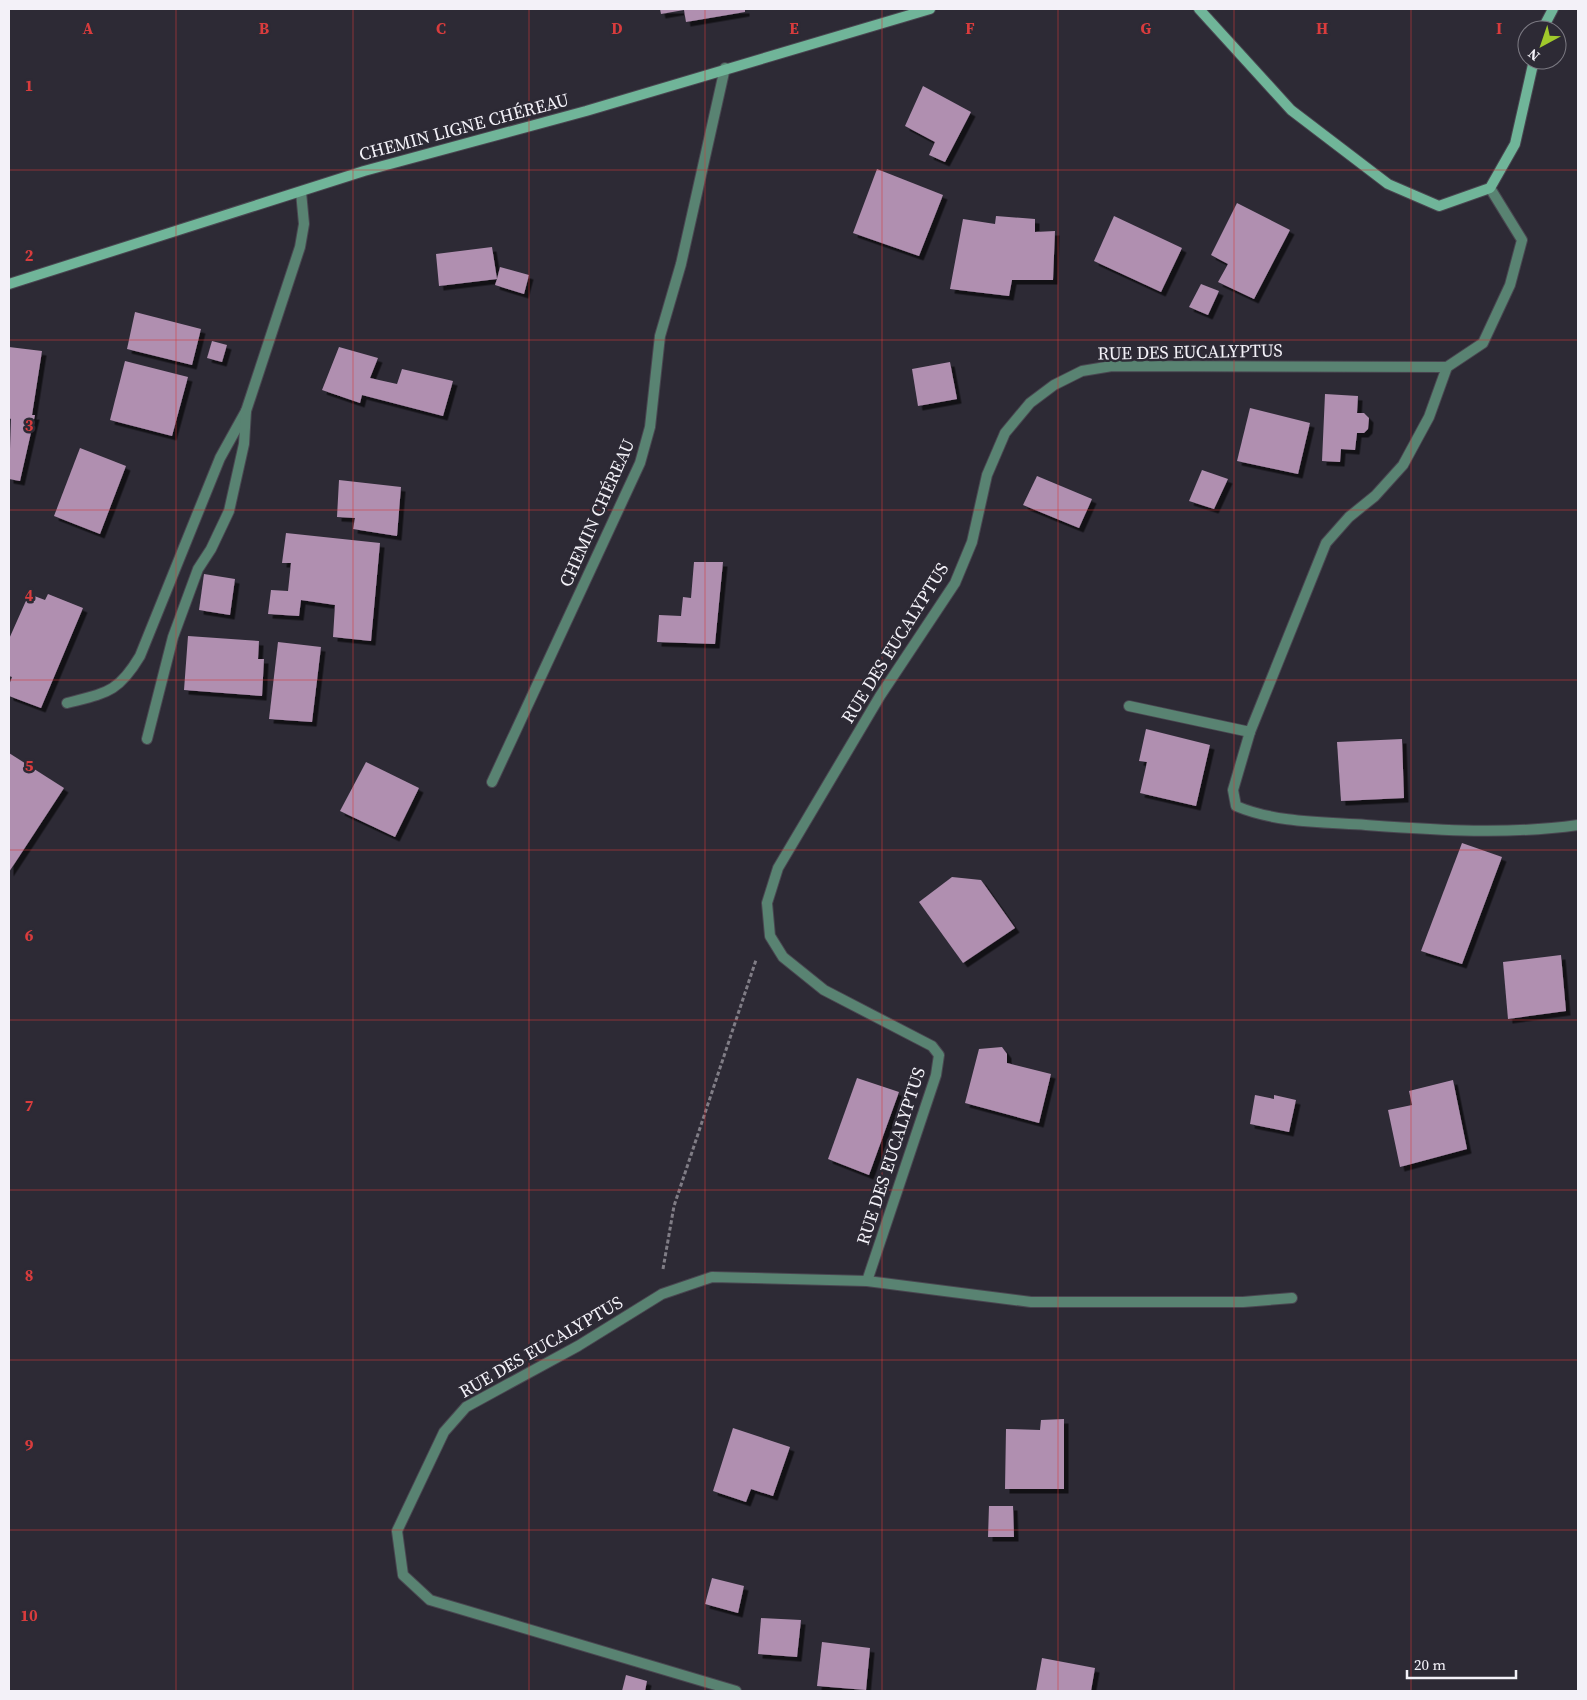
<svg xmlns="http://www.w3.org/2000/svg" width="1587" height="1700" viewBox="0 0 1587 1700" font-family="'Source Serif 4',serif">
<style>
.building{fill:#b08fb0;filter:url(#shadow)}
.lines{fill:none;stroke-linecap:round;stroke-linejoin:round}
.lane-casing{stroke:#494650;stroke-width:12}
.street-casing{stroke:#494650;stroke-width:12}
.secondary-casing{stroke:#494650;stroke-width:12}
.path{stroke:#807d86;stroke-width:3;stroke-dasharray:4 2.5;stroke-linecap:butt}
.lane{stroke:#598372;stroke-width:10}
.street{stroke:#598372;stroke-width:10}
.secondary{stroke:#70b599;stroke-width:10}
.grid{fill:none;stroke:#d93c3d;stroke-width:1;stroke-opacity:0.55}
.labels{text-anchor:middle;stroke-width:5;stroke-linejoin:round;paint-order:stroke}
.street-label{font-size:18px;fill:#f3f1f8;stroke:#2d2a35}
.grid-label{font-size:16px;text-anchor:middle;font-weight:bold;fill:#d93c3d;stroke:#2d2a35;stroke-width:5;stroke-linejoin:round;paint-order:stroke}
</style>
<defs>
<filter id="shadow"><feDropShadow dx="4.5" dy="4.5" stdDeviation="0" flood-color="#0009"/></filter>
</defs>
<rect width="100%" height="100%" fill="#2d2a35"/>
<g class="building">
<path d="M 660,9 L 745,9 L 745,12 L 686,22 L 684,10 L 661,14 Z"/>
<path d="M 923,86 L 971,112 L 945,162 L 929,155 L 935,142 L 905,126 Z"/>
<path d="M 877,169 L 943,195 L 919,256 L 853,233 Z"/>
<path d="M 1237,203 L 1290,230 L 1254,299 L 1218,282 L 1228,264 L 1211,255 Z"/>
<path d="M 996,216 L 1035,219 L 1035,232 L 1055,231 L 1053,280 L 1012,280 L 1009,296 L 950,289 L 963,219 L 995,224 Z"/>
<path d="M 1114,216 L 1182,248 L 1161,292 L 1094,261 Z"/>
<path d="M 492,247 L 497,279 L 500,267 L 529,275 L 524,294 L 495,285 L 497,279 L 439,286 L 436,254 Z"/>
<path d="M 1201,284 L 1219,291 L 1208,315 L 1189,307 Z"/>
<path d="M 135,312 L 201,329 L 192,365 L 127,349 Z"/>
<path d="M 212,341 L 227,345 L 222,362 L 207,358 Z"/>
<path d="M 9,347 L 42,351 L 32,415 L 35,415 L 20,481 L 9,479 L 11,419 L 9,418 Z"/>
<path d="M 339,347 L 378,358 L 370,378 L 397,384 L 402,369 L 453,381 L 443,416 L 362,395 L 360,403 L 322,390 Z"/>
<path d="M 125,361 L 188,377 L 172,436 L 110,420 Z"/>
<path d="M 950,362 L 957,399 L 918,406 L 912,369 Z"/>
<path d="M 1325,394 L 1358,396 L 1357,413 L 1364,413 L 1369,418 L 1368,429 L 1364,433 L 1357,433 L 1355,450 L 1341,449 L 1340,462 L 1322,461 Z"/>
<path d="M 1250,408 L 1310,423 L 1298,474 L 1237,461 Z"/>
<path d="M 80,448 L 126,466 L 100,534 L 54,516 Z"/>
<path d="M 1202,470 L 1228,479 L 1214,509 L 1189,501 Z"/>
<path d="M 1037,476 L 1092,499 L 1079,528 L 1023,505 Z"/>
<path d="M 339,480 L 401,487 L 397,536 L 353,529 L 355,518 L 337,517 Z"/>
<path d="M 286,533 L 380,543 L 371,641 L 333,637 L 335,605 L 301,600 L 299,616 L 268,614 L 271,590 L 288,591 L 291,563 L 282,563 Z"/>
<path d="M 694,562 L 723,562 L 715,644 L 657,642 L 659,615 L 681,616 L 683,597 L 691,598 Z"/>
<path d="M 204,574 L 235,579 L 230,615 L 199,610 Z"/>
<path d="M 29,594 L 45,600 L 48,594 L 83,608 L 41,708 L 9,696 L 9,685 L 12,677 L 9,676 L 9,639 Z"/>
<path d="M 188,636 L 259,641 L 258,659 L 264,659 L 262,696 L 184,690 Z"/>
<path d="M 278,642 L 321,647 L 312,722 L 269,719 Z"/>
<path d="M 1146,729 L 1210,745 L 1196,806 L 1140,793 L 1147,762 L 1139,761 Z"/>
<path d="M 1402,739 L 1404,798 L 1341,801 L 1337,742 Z"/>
<path d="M 9,753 L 64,788 L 9,872 Z"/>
<path d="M 366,762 L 419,788 L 395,837 L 340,811 Z"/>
<path d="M 1462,843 L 1502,857 L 1462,964 L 1421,951 Z"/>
<path d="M 952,877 L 981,880 L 1015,928 L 963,963 L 919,902 Z"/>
<path d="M 1561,955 L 1566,1011 L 1508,1019 L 1503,962 Z"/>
<path d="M 1002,1047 L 1007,1054 L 1007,1063 L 1051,1074 L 1039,1123 L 965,1103 L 979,1049 Z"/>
<path d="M 857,1078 L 899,1092 L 869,1175 L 828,1159 Z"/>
<path d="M 1453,1080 L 1467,1149 L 1400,1167 L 1388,1110 L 1412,1105 L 1409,1091 Z"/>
<path d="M 1255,1095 L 1274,1099 L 1274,1095 L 1296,1100 L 1289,1132 L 1250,1124 Z"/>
<path d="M 1064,1419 L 1064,1489 L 1005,1489 L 1006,1429 L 1040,1430 L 1041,1420 Z"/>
<path d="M 733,1428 L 790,1447 L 773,1496 L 751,1489 L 746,1502 L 713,1491 Z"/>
<path d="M 989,1506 L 1013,1506 L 1014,1537 L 988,1537 Z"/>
<path d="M 712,1578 L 744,1586 L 738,1613 L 705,1604 Z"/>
<path d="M 761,1618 L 801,1620 L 797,1657 L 758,1654 Z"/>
<path d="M 822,1642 L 870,1648 L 866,1690 L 817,1686 Z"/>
<path d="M 1042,1658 L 1095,1668 L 1091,1691 L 1036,1691 Z"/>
<path d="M 626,1675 L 647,1681 L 645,1691 L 622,1691 Z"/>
</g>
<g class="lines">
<defs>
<g id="lane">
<path d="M 67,703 C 106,693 118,693 140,656 L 220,458 L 246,411"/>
<path d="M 1250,732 L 1233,790 L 1236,806 C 1276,823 1323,822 1366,825 C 1438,830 1507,835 1578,825"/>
</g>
<g id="street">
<path d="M 1129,706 L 1250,732 L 1326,543 L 1349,517 L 1375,496 L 1403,465 L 1429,417 L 1447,367"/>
<path d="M 147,739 L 173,637 L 198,569 L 211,549 L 229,511 L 244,444 L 246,411 L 300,247 L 304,224 L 301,192"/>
<path d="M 492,782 L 640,463 L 650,427 L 660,336 L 681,264 L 725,68"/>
<path d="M 867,1281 L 1031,1302 L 1243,1302 L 1292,1298"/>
<path d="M 736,1691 L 430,1600 L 403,1575 L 397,1531 L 444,1432 L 466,1407 L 578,1346 L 662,1294 L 712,1277 L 867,1281 L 936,1075 L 939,1055 L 932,1046 L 824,990 L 783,957 L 770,936 L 767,903 L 778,868 L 880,696 L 955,583 L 972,542 L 987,475 L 1005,433 L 1030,403 L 1054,385 L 1082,371 L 1112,366 L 1447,367 L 1483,343 L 1510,285 L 1522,240 L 1490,188"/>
</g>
<g id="secondary">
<path d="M 1199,9 L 1291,110 L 1388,184 L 1439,206 L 1490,188 L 1515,144 L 1534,60"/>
<path d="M 1542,30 L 1553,9"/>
<path d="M 9,284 L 364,171 L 586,111 L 930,9"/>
</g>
</defs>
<use href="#lane" class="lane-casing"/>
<use href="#street" class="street-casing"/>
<use href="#secondary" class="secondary-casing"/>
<path class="path" d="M 663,1269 L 674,1206 L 756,960"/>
<use href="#lane" class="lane"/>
<use href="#street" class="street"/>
<use href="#secondary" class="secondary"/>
</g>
<path class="grid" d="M 176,9 L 176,1691M 353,9 L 353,1691M 529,9 L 529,1691M 705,9 L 705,1691M 882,9 L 882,1691M 1058,9 L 1058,1691M 1234,9 L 1234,1691M 1411,9 L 1411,1691M 9,170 L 1578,170M 9,340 L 1578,340M 9,510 L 1578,510M 9,680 L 1578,680M 9,850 L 1578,850M 9,1020 L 1578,1020M 9,1190 L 1578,1190M 9,1360 L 1578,1360M 9,1530 L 1578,1530"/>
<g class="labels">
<g class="street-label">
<text transform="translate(464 127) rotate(-15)" y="6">CHEMIN LIGNE CHÉREAU</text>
<text transform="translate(1190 352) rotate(-1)" y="6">RUE DES EUCALYPTUS</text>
<text transform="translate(597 513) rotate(-66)" y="6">CHEMIN CHÉREAU</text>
<text transform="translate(895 643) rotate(-58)" y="6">RUE DES EUCALYPTUS</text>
<text transform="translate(891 1156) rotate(-72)" y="6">RUE DES EUCALYPTUS</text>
<text transform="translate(541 1347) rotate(-30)" y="6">RUE DES EUCALYPTUS</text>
</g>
</g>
<g class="grid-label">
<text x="88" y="34">A</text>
<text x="264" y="34">B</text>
<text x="441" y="34">C</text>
<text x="617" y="34">D</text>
<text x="794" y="34">E</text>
<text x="970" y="34">F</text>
<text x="1146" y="34">G</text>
<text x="1322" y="34">H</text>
<text x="1499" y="34">I</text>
<text x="29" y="91">1</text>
<text x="29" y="261">2</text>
<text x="29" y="431">3</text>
<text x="29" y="601">4</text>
<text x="29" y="771">5</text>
<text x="29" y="941">6</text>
<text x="29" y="1111">7</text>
<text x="29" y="1281">8</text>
<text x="29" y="1451">9</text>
<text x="29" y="1621">10</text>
</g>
<rect width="1587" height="1700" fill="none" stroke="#f3f1f8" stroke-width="20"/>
<g transform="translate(1542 45) rotate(220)"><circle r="24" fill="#2d2a35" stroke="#7c7a83"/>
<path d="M0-4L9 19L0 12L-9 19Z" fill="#a0c92b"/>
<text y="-8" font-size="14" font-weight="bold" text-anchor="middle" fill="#f3f1f8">N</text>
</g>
<path d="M1407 1670v8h109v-8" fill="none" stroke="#f3f1f8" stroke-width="2.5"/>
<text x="1414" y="1670" font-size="15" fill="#f3f1f8" stroke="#2d2a35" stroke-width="4" paint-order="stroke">20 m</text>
</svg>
